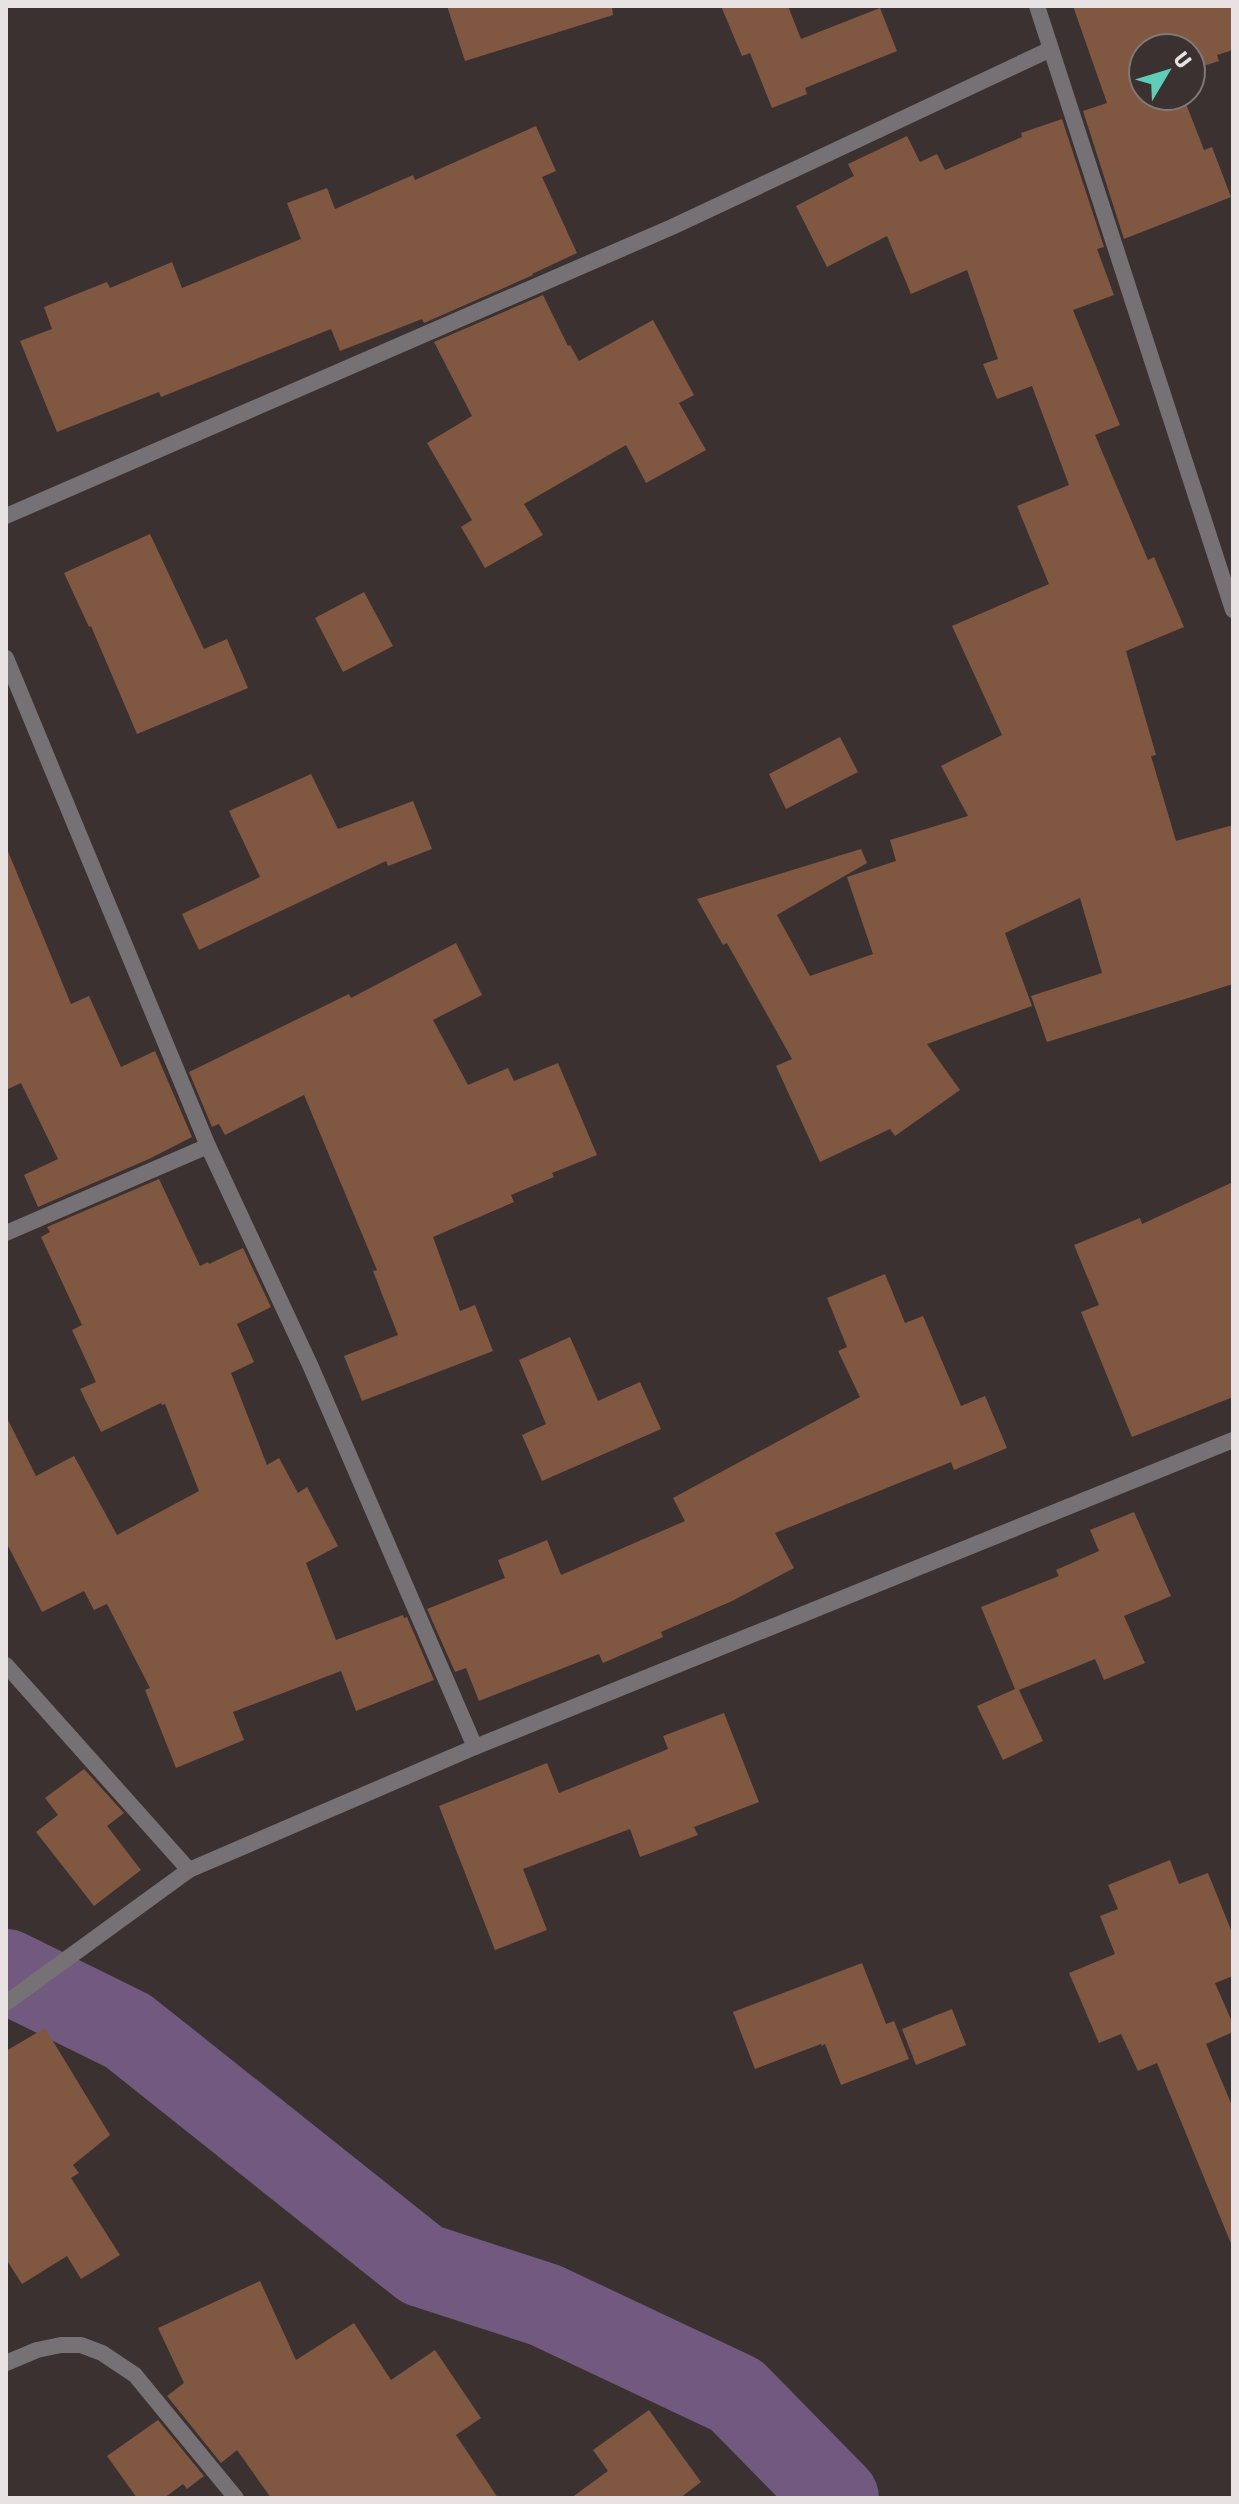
<svg xmlns="http://www.w3.org/2000/svg" width="1239" height="2504" viewBox="0 0 1239 2504" font-family="'Asap Condensed',sans-serif">
<style>
.lines{fill:none;stroke-linecap:round;stroke-linejoin:round}
.river{stroke:#72597f;stroke-width:84}
.building{fill:#805740}
.minor{stroke:#767174;stroke-width:16}
.tertiary{stroke:#767174;stroke-width:16}
</style>
<rect width="100%" height="100%" fill="#3c3131"/>
<g class="lines">
<path class="river" d="M 6,1971 L 128,2031 L 422,2265 L 545,2305 L 736,2395 L 837,2498"/>
</g>
<g class="building">
<path d="M 447,6 L 612,6 L 613,15 L 465,61 Z"/>
<path d="M 721,6 L 788,6 L 801,39 L 880,8 L 897,51 L 805,88 L 807,94 L 772,108 L 750,53 L 742,56 Z"/>
<path d="M 1073,6 L 1233,6 L 1233,50 L 1217,55 L 1219,61 L 1191,70 L 1191,48 L 1143,48 L 1143,96 L 1183,96 L 1204,150 L 1212,147 L 1231,197 L 1124,239 L 1083,111 L 1107,103 Z"/>
<path d="M 1062,119 L 1104,247 L 1097,249 L 1114,295 L 1073,310 L 1120,425 L 1095,435 L 1148,560 L 1154,557 L 1184,627 L 1126,651 L 1156,755 L 1151,756 L 1176,841 L 1233,825 L 1233,984 L 1047,1042 L 1031,996 L 1102,973 L 1080,898 L 1005,933 L 1032,1006 L 927,1044 L 960,1090 L 895,1136 L 890,1129 L 820,1162 L 776,1066 L 792,1059 L 727,943 L 723,945 L 697,899 L 861,849 L 867,863 L 777,915 L 810,976 L 873,954 L 847,877 L 896,861 L 890,840 L 968,816 L 941,766 L 1002,735 L 952,626 L 1049,584 L 1017,506 L 1069,485 L 1032,386 L 997,399 L 983,364 L 998,359 L 967,270 L 911,294 L 887,236 L 827,267 L 796,206 L 854,176 L 848,164 L 907,136 L 920,162 L 937,154 L 945,170 L 1022,137 L 1021,133 Z"/>
<path d="M 536,126 L 556,171 L 542,177 L 577,253 L 532,274 L 533,275 L 424,323 L 422,319 L 340,351 L 331,329 L 161,397 L 159,392 L 57,432 L 20,341 L 52,329 L 44,307 L 107,282 L 110,288 L 172,262 L 182,288 L 301,239 L 287,203 L 327,188 L 335,209 L 413,175 L 415,180 Z"/>
<path d="M 543,295 L 568,346 L 570,345 L 579,361 L 653,320 L 694,395 L 679,403 L 706,450 L 646,483 L 626,445 L 524,504 L 543,535 L 485,568 L 461,527 L 472,520 L 427,443 L 472,416 L 434,342 Z"/>
<path d="M 150,534 L 204,649 L 227,639 L 248,688 L 137,734 L 91,626 L 89,627 L 64,573 Z"/>
<path d="M 364,592 L 393,646 L 343,672 L 315,618 Z"/>
<path d="M 840,737 L 858,772 L 786,809 L 769,774 Z"/>
<path d="M 311,774 L 338,829 L 413,801 L 432,849 L 388,866 L 386,861 L 199,950 L 182,914 L 260,877 L 229,811 Z"/>
<path d="M 7,849 L 71,1004 L 89,996 L 121,1067 L 155,1051 L 192,1137 L 149,1159 L 38,1207 L 24,1175 L 58,1159 L 21,1083 L 6,1090 Z"/>
<path d="M 456,943 L 482,995 L 433,1020 L 468,1085 L 508,1068 L 514,1081 L 558,1063 L 597,1155 L 552,1173 L 554,1177 L 511,1195 L 514,1202 L 433,1237 L 460,1311 L 475,1305 L 493,1351 L 362,1401 L 344,1356 L 398,1335 L 373,1271 L 377,1270 L 304,1095 L 225,1135 L 219,1124 L 212,1127 L 189,1072 L 349,994 L 351,998 Z"/>
<path d="M 159,1179 L 200,1266 L 208,1262 L 209,1264 L 243,1248 L 271,1307 L 237,1324 L 254,1362 L 231,1373 L 267,1465 L 279,1458 L 298,1493 L 307,1487 L 338,1546 L 306,1563 L 336,1640 L 403,1615 L 404,1618 L 407,1617 L 434,1680 L 356,1711 L 341,1671 L 233,1712 L 244,1740 L 176,1768 L 145,1690 L 150,1688 L 107,1604 L 94,1610 L 84,1591 L 42,1612 L 6,1542 L 6,1416 L 36,1476 L 74,1456 L 117,1535 L 199,1491 L 165,1404 L 162,1405 L 161,1403 L 101,1432 L 80,1389 L 96,1382 L 72,1330 L 82,1325 L 41,1237 L 50,1232 L 47,1227 Z"/>
<path d="M 1233,1182 L 1233,1397 L 1132,1437 L 1081,1312 L 1099,1305 L 1074,1245 L 1140,1218 L 1142,1224 Z"/>
<path d="M 885,1274 L 905,1323 L 923,1316 L 961,1406 L 985,1396 L 1007,1448 L 954,1470 L 951,1462 L 775,1533 L 794,1568 L 732,1601 L 661,1632 L 663,1637 L 603,1663 L 599,1654 L 479,1701 L 466,1668 L 455,1672 L 427,1609 L 505,1578 L 498,1560 L 547,1540 L 561,1575 L 685,1521 L 673,1498 L 860,1397 L 838,1351 L 847,1347 L 827,1298 Z"/>
<path d="M 570,1337 L 598,1401 L 640,1382 L 661,1429 L 542,1481 L 522,1435 L 546,1424 L 519,1360 Z"/>
<path d="M 1134,1512 L 1171,1596 L 1124,1616 L 1145,1663 L 1104,1680 L 1095,1659 L 1019,1690 L 1043,1741 L 1003,1760 L 977,1706 L 1015,1689 L 981,1607 L 1059,1576 L 1056,1570 L 1099,1551 L 1090,1530 Z"/>
<path d="M 724,1713 L 759,1802 L 694,1827 L 698,1835 L 640,1857 L 630,1829 L 523,1869 L 547,1930 L 495,1950 L 439,1806 L 547,1763 L 559,1793 L 668,1749 L 663,1736 Z"/>
<path d="M 84,1769 L 124,1813 L 107,1826 L 141,1870 L 94,1906 L 36,1832 L 58,1815 L 45,1798 Z"/>
<path d="M 1170,1860 L 1179,1884 L 1208,1873 L 1233,1935 L 1233,1976 L 1215,1983 L 1233,2024 L 1233,2032 L 1206,2044 L 1233,2108 L 1232,2246 L 1157,2063 L 1138,2071 L 1121,2034 L 1099,2043 L 1069,1973 L 1115,1954 L 1100,1916 L 1118,1909 L 1108,1885 Z"/>
<path d="M 862,1963 L 886,2024 L 894,2021 L 909,2059 L 841,2085 L 825,2044 L 822,2046 L 821,2044 L 755,2069 L 733,2012 Z"/>
<path d="M 952,2009 L 966,2045 L 916,2065 L 902,2029 Z"/>
<path d="M 45,2028 L 110,2135 L 73,2165 L 79,2173 L 71,2178 L 120,2255 L 81,2279 L 67,2256 L 22,2284 L 6,2259 L 6,2051 Z"/>
<path d="M 260,2281 L 296,2360 L 354,2323 L 391,2380 L 435,2350 L 481,2418 L 456,2435 L 498,2498 L 271,2498 L 237,2450 L 221,2463 L 167,2396 L 184,2383 L 158,2328 Z"/>
<path d="M 649,2410 L 701,2482 L 680,2498 L 571,2498 L 608,2471 L 593,2450 Z"/>
<path d="M 158,2420 L 204,2476 L 187,2489 L 183,2484 L 164,2498 L 137,2498 L 107,2456 Z"/>
</g>
<g class="lines">
<g class="minor">
<path d="M 1037,6 L 1233,610"/>
<path d="M 6,516 L 672,227 L 1051,49"/>
<path d="M 6,658 L 208,1146 L 311,1367 L 475,1747"/>
<path d="M 6,1233 L 208,1146"/>
<path d="M 6,1665 L 189,1870"/>
<path d="M 6,2363 L 37,2350 L 61,2345 L 81,2345 L 102,2353 L 135,2375 L 236,2498"/>
</g>
<path class="tertiary" d="M 6,2003 L 189,1870 L 475,1747 L 1233,1440"/>
</g>
<rect width="1239" height="2504" fill="none" stroke="#e9e2e2" stroke-width="16"/>
<g transform="translate(1167 72) rotate(52)"><circle r="38" fill="#3c3131" stroke="#817878" stroke-width="2"/>
<path d="M0-6L14 30L0 20L-14 30Z" fill="#5eceb8"/>
<text y="-12" font-size="22" font-weight="bold" text-anchor="middle" fill="#e9e2e2">U</text>
</g>
</svg>
